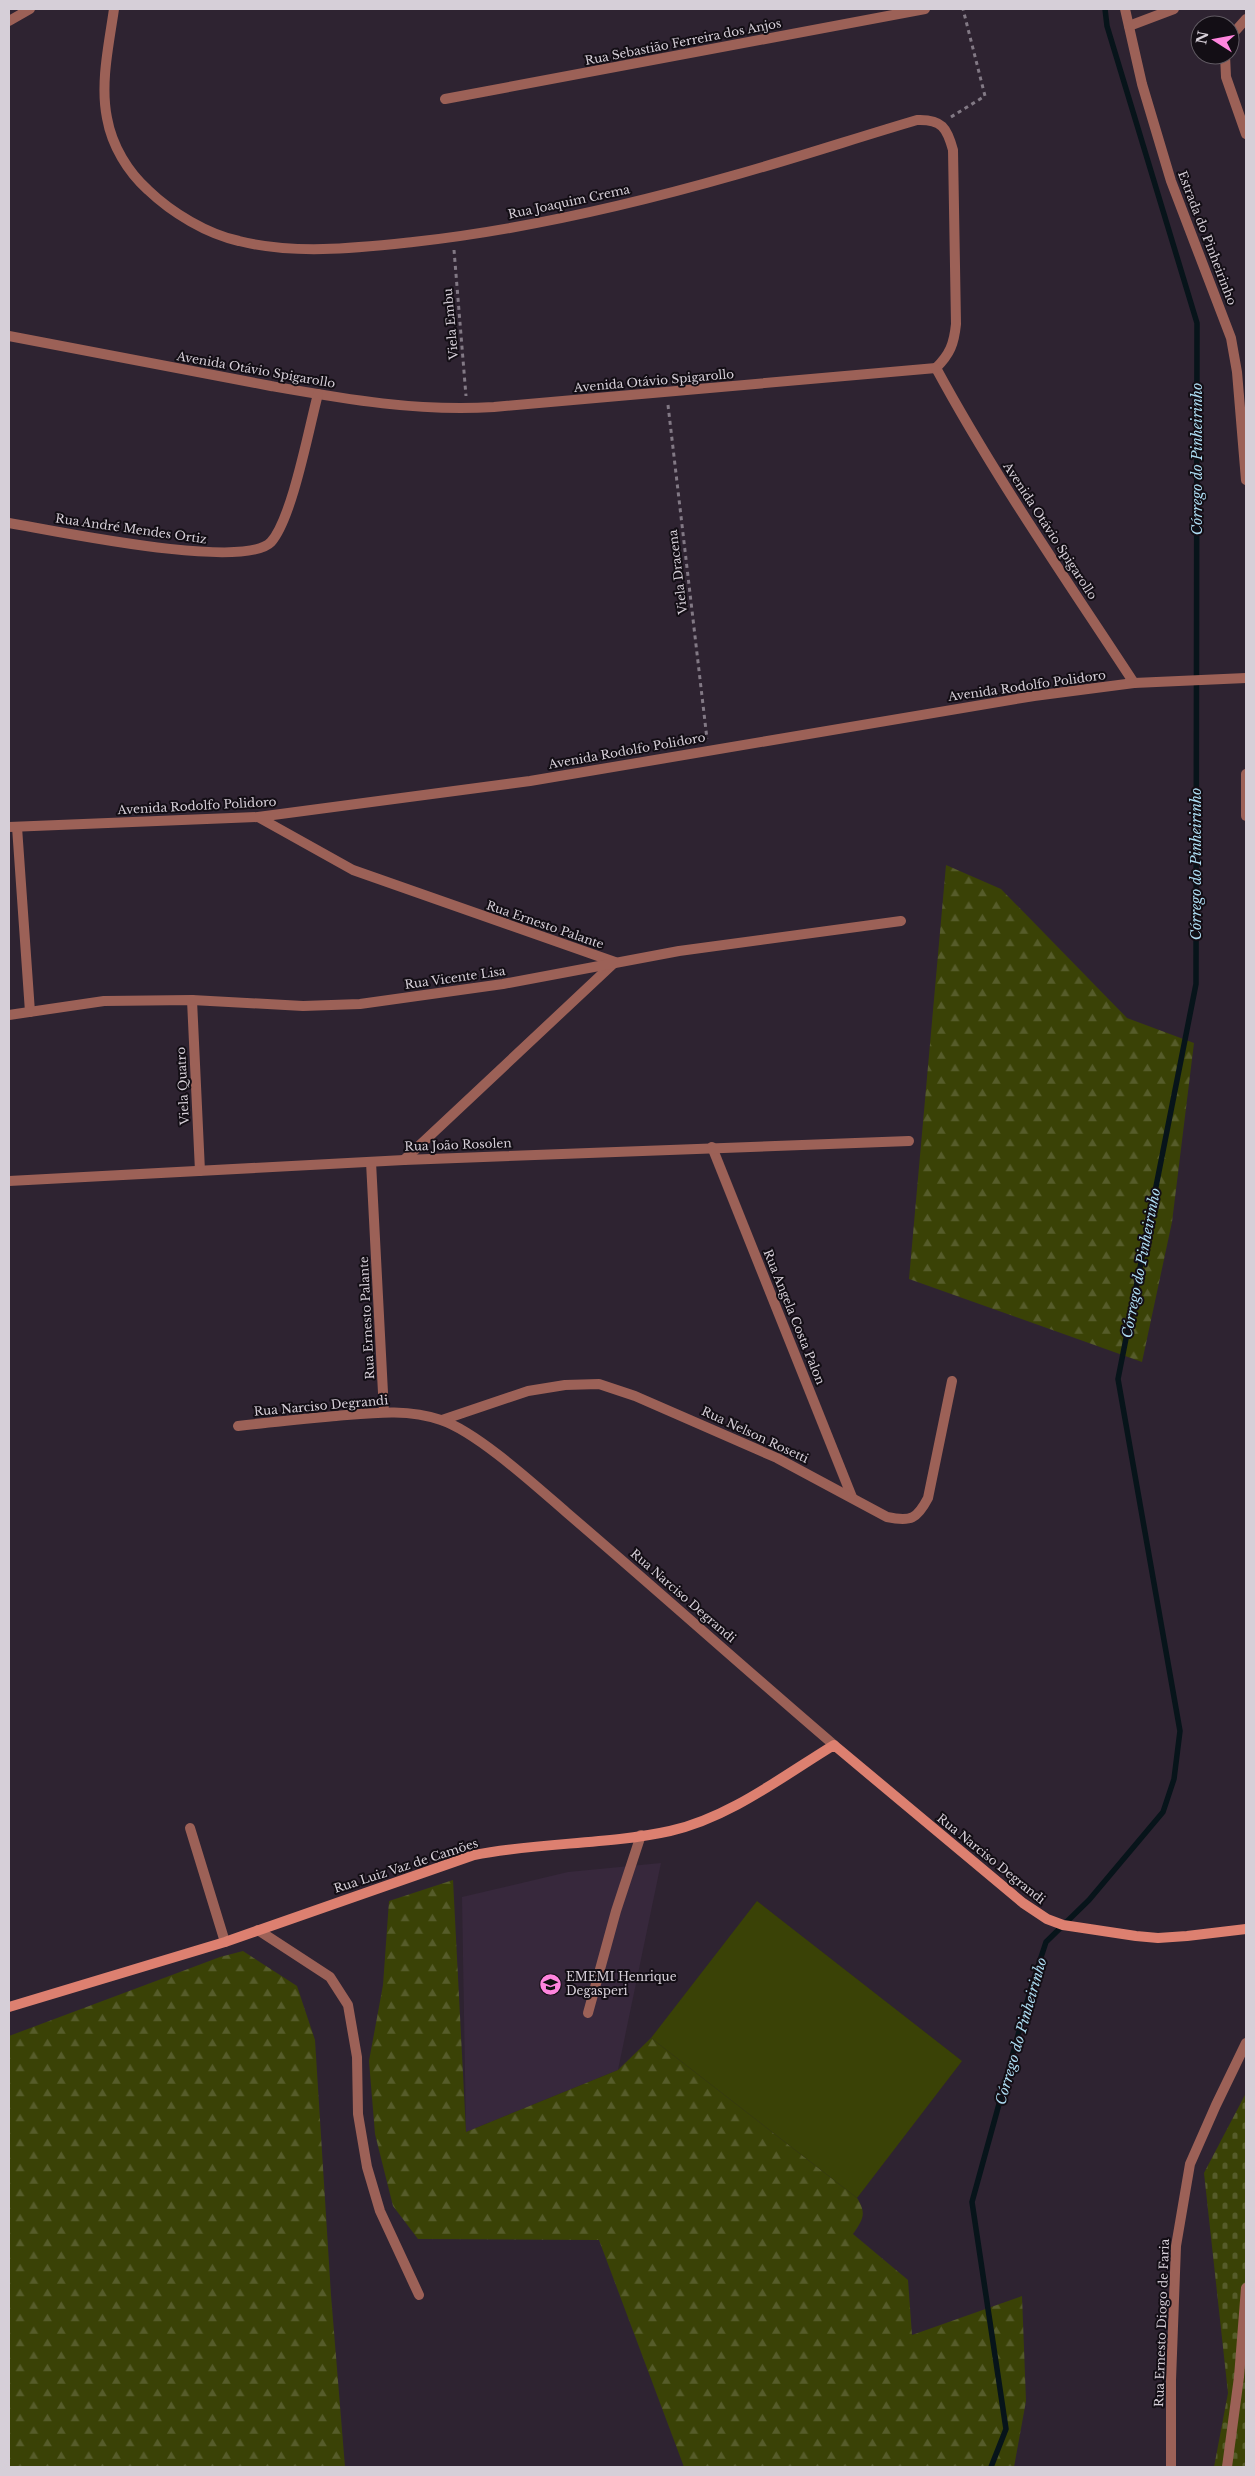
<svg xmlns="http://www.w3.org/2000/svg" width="1255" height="2476" viewBox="0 0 1255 2476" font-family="'Libre Baskerville',serif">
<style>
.built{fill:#37283c}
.forest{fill:url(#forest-firs)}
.cemetery{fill:url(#cemetery-stones)}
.garden{fill:#3a4206}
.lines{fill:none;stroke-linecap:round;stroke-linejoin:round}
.stream{stroke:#07141a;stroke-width:5.5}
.path{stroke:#827985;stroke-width:3;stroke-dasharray:4 4;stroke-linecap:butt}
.lane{stroke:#9c6157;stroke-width:10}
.street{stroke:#9c6157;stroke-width:10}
.secondary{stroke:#dd8070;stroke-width:10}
.labels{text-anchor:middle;stroke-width:4;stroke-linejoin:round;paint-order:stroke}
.street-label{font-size:12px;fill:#d6cfd8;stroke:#130e15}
.poi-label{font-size:12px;fill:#d6cfd8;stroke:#130e15;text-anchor:start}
.water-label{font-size:14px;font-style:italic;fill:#addcf2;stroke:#130e15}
</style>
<defs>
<pattern id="forest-firs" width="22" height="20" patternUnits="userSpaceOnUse" patternTransform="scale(1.25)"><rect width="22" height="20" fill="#3a4206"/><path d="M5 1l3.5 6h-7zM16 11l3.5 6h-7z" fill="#565c2a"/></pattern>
<pattern id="cemetery-stones" width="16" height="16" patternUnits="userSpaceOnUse" patternTransform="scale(1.25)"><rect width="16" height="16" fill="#3a4206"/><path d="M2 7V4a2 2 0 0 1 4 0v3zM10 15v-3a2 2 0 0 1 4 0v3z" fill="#565c2a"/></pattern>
</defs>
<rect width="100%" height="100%" fill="#2e2331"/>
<path class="built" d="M 661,1863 L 618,2070 L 466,2132 L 462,1897 L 568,1872 Z"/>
<g class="forest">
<path d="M 946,865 L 1001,889 L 1127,1018 L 1194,1043 L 1172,1222 L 1142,1362 L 909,1279 Z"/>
<path d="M 453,1880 L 466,2132 L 618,2070 L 651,2038 L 857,2198 C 867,2214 863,2219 853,2234 L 908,2280 L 912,2335 L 1022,2296 L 1026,2401 L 1014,2467 L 684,2467 L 599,2240 L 418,2239 L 393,2206 L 375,2134 L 369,2061 L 383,1985 L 389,1901 Z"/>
<path d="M 243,1951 L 297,1986 L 315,2040 L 331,2295 L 345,2467 L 9,2467 L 9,2036 L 220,1957 Z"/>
</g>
<path class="cemetery" d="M 1246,2093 L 1246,2467 L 1214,2467 L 1228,2393 L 1204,2173 Z"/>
<path class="garden" d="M 757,1901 L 962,2061 L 857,2198 L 651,2038 Z"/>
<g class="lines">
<path class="stream" d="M 991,2467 L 1006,2429 L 972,2202 L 1031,1988 L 1046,1942 L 1089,1900 L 1163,1812 L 1174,1779 L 1180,1731 L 1118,1379 L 1196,984 L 1197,323 L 1107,26 L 1105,9"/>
<g class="path">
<path d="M 951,117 L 985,96 L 963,9"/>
<path d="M 454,250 L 466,396"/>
<path d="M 668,405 L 707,739"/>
</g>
<g class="lane">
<path d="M 17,827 L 30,1012"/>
<path d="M 192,1000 L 200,1171"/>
<path d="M 371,1162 L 384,1412"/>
<path d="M 190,1828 L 225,1942"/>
<path d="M 258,1930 L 330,1977 L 348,2005 L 357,2057 L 358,2114 L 367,2167 L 380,2211 L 419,2295"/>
<path d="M 588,2013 L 616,1911 L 641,1835"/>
<path d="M 1227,2467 L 1239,2377 L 1246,2288"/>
</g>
<g class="street">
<path d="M 114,9 C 109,44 100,83 107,118 C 112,146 128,172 148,190 C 172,213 207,234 239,241 C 295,255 356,248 413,242 C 522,230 630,205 735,175 C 796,158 856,138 917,120 C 942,119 947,128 953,150 L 956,324 C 954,344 950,354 936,368"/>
<path d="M 1125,9 L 1142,84 L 1171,181 L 1231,338 L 1237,372 L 1246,480"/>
<path d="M 9,21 L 30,9"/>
<path d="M 1129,26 L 1174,9"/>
<path d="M 1230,37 L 1246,19"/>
<path d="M 1225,55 L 1226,77 L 1246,134"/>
<path d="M 445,99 L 925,9"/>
<path d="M 9,336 C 96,352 183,370 271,386 C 345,399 418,412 494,407 L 936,368"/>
<path d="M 936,368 C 995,477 1066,579 1134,683"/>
<path d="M 9,523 C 52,530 244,571 271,542 C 292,519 309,428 318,394"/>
<path d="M 1246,774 L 1246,816"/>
<path d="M 258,817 L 353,870 L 615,962 L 404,1160"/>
<path d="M 9,827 L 258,817 L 530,781 L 1034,696 L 1134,683 L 1246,678"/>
<path d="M 9,1015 L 104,1001 L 192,1000 L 303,1006 L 360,1004 L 503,984 L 679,951 L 901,921"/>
<path d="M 712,1147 L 852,1497"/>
<path d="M 9,1181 L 404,1160 L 909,1141"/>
<path d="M 442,1420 L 528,1391 L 565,1385 L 599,1384 L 635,1396 L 777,1458 L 887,1517 C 911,1522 917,1519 928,1498 L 952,1381"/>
<path d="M 238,1426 C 271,1422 304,1419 336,1416 C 371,1413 407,1408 441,1420 C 477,1432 536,1486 566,1512 C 656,1589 744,1668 834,1745"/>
<path d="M 1171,2467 L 1171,2380 L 1176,2246 L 1190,2164 L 1216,2105 L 1246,2043"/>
</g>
<path class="secondary" d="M 9,2007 L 225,1942 L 474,1855 C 539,1842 606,1845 670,1831 C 729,1818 783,1776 834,1745 L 1023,1903 L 1047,1919 L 1063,1925 L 1136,1936 L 1158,1938 L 1187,1936 L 1246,1929"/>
</g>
<defs>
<symbol id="school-disc" viewBox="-11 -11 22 22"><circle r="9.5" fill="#ff85de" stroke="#130e15"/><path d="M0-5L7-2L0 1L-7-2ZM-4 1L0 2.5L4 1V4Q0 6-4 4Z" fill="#111"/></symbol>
</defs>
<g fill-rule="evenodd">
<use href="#school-disc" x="538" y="1972" width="25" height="25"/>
</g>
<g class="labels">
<g class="street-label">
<text transform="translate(683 42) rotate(-11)" y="4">Rua Sebastião Ferreira dos Anjos</text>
<text transform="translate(569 202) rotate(-12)" y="4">Rua Joaquim Crema</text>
<text transform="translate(1207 238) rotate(69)" y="4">Estrada do Pinheirinho</text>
<text transform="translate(451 324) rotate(-95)" y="4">Viela Embu</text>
<text transform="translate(256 370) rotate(10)" y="4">Avenida Otávio Spigarollo</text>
<text transform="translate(654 381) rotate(-5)" y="4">Avenida Otávio Spigarollo</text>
<text transform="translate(131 529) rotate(8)" y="4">Rua André Mendes Ortiz</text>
<text transform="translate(1050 531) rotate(57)" y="4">Avenida Otávio Spigarollo</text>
<text transform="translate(678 572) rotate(-97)" y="4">Viela Dracena</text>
<text transform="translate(1027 686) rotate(-8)" y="4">Avenida Rodolfo Polidoro</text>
<text transform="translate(627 751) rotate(-10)" y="4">Avenida Rodolfo Polidoro</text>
<text transform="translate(197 806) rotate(-3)" y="4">Avenida Rodolfo Polidoro</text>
<text transform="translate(545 925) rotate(19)" y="4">Rua Ernesto Palante</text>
<text transform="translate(455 978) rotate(-8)" y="4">Rua Vicente Lisa</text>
<text transform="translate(183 1086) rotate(-93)" y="4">Viela Quatro</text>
<text transform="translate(458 1145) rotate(-2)" y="4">Rua João Rosolen</text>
<text transform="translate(794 1317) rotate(68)" y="4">Rua Angela Costa Palon</text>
<text transform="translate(367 1318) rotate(-93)" y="4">Rua Ernesto Palante</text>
<text transform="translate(321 1406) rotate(-5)" y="4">Rua Narciso Degrandi</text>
<text transform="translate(755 1435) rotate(25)" y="4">Rua Nelson Rosetti</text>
<text transform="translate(683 1596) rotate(41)" y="4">Rua Narciso Degrandi</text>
<text transform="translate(991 1859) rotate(39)" y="4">Rua Narciso Degrandi</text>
<text transform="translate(406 1866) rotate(-18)" y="4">Rua Luiz Vaz de Camões</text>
<text transform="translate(1162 2323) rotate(-88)" y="4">Rua Ernesto Diogo de Faria</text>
</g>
<g class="poi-label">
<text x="566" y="1981">EMEMI Henrique<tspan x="566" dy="14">Degasperi</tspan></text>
</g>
<g class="water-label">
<text transform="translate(1197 459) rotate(-90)" y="5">Córrego do Pinheirinho</text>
<text transform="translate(1196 864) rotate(-90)" y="5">Córrego do Pinheirinho</text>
<text transform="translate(1141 1263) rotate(-79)" y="5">Córrego do Pinheirinho</text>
<text transform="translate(1021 2031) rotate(-74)" y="5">Córrego do Pinheirinho</text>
</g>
</g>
<rect width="1255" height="2476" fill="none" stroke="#d6cfd8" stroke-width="20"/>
<g transform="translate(1215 40) rotate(281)"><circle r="24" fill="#130e15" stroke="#615b63"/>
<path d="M0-4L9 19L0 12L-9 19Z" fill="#ff85de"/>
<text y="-8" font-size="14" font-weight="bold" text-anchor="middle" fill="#d6cfd8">N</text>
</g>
</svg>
